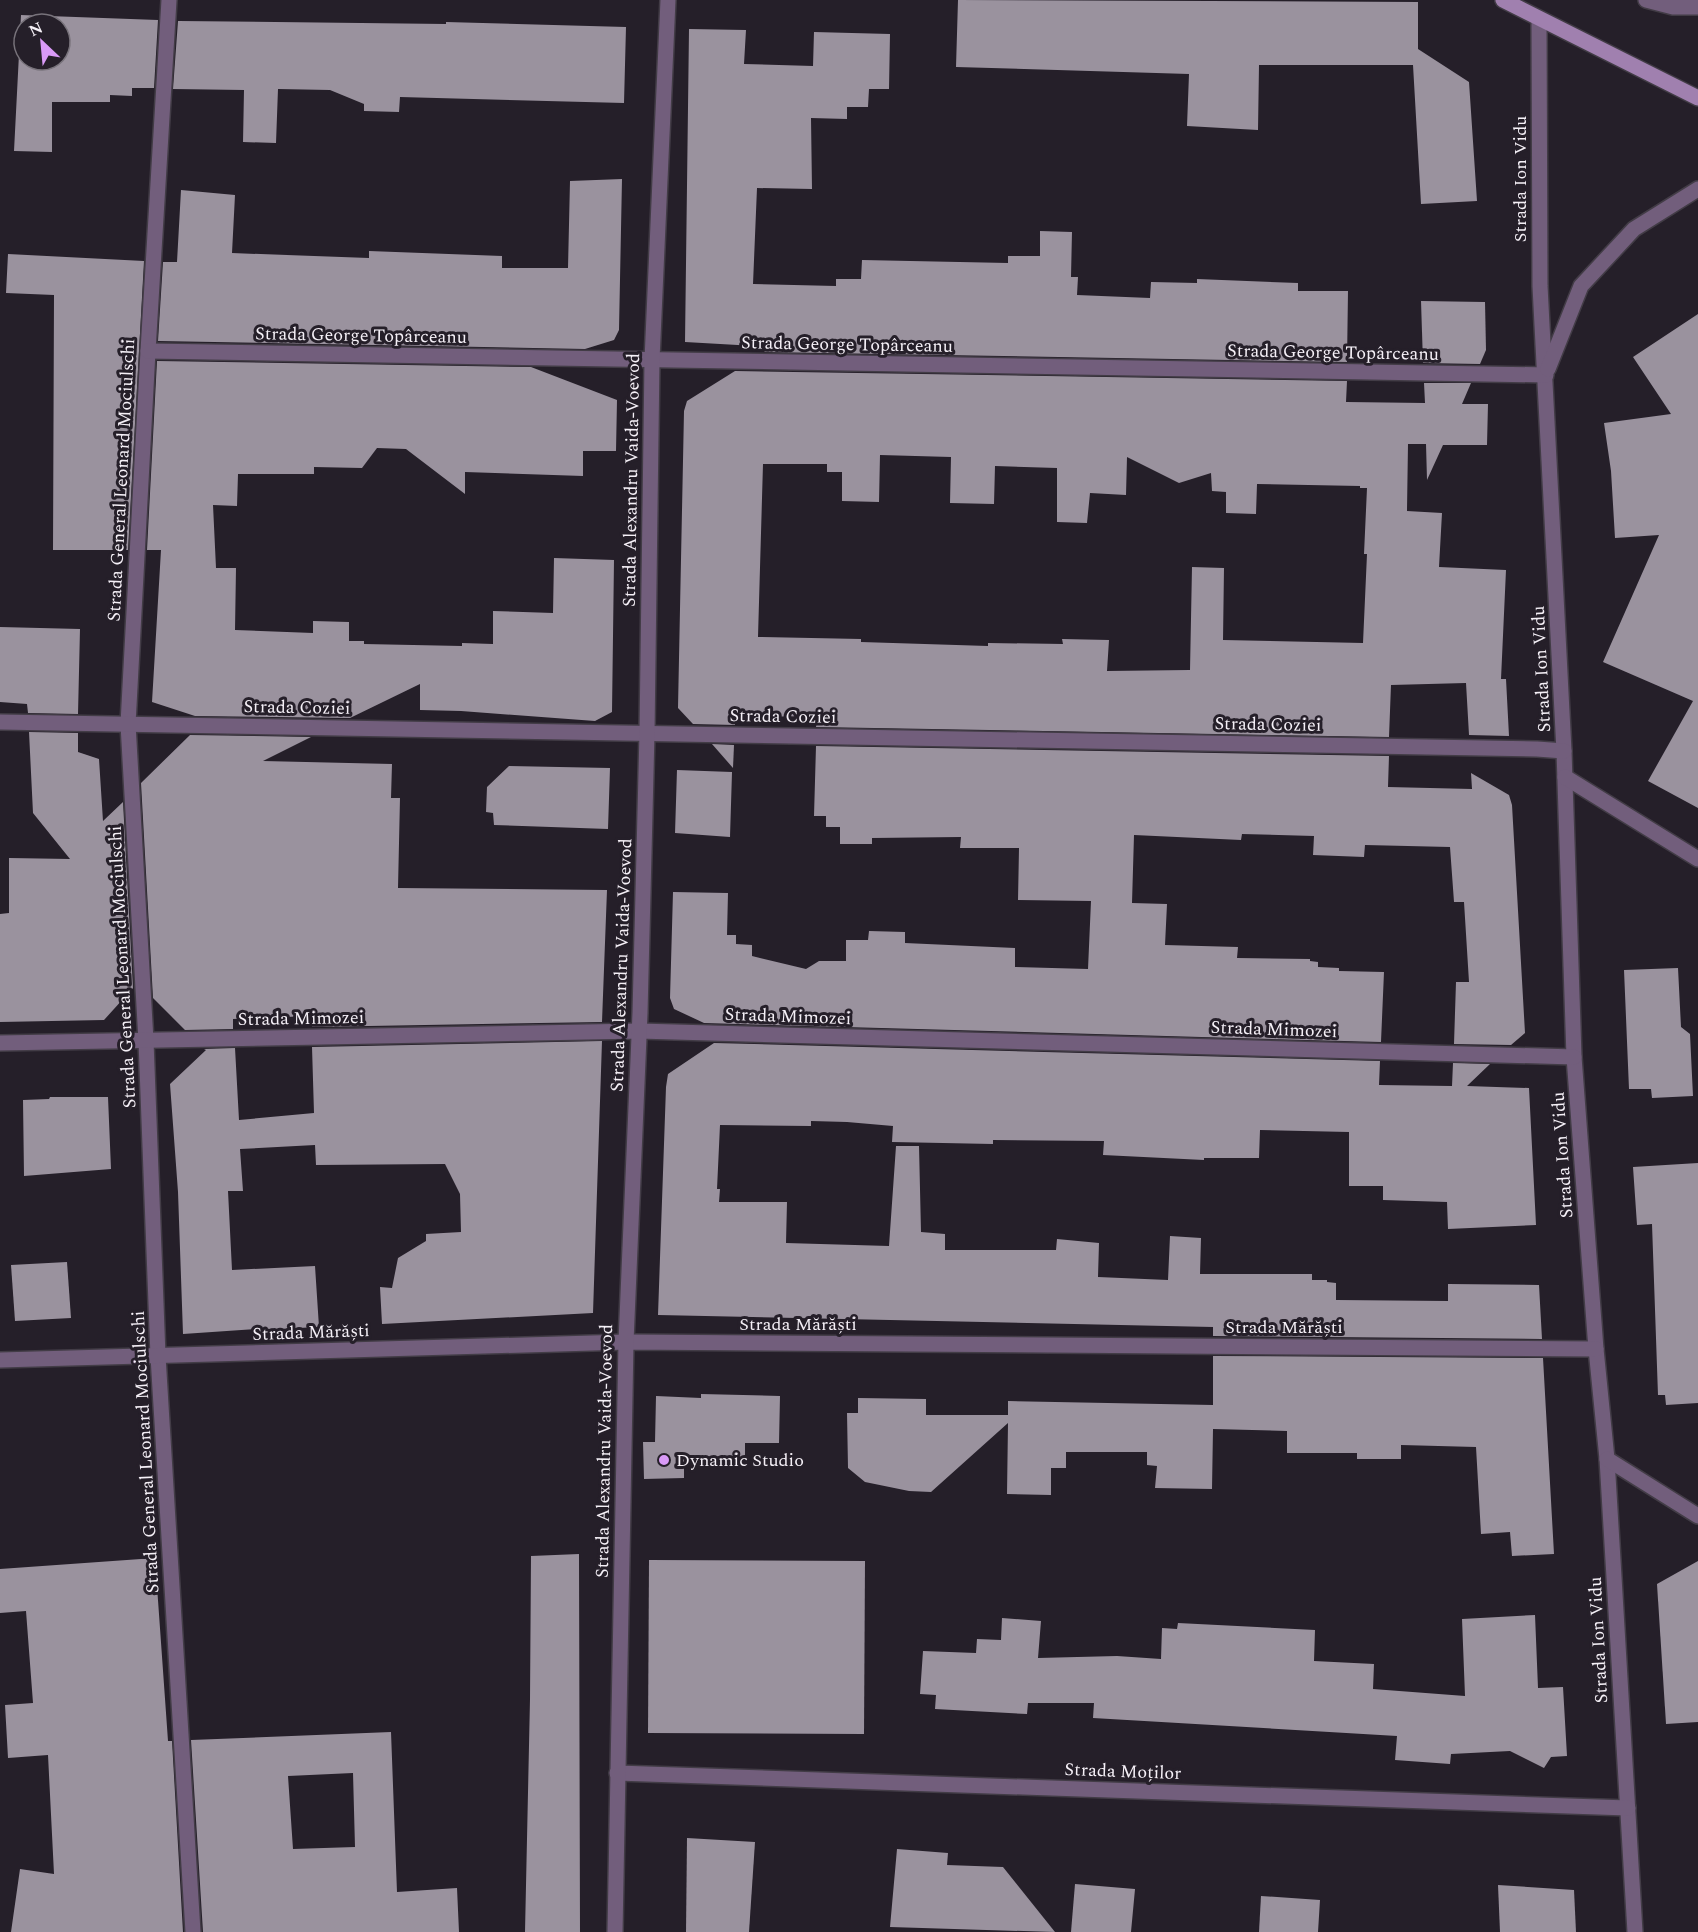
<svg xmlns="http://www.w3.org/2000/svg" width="1698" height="1932" viewBox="0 0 1698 1932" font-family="Spectral,serif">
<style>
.building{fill:#9a929e;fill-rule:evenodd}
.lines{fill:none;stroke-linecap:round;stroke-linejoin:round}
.street-casing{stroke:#423c46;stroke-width:18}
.secondary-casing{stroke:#423c46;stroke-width:18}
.street{stroke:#725e7c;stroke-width:15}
.secondary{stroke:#a080af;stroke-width:15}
.poi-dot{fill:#d99af7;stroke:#251f29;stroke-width:2}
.labels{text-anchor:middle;stroke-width:6;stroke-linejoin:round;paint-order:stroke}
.street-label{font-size:18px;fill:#f5f0f7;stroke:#251f29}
.poi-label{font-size:18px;fill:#f5f0f7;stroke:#251f29;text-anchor:start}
</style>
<rect width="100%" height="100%" fill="#251f29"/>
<g class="building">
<path d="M 958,0 L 1418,2 L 1418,49 L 1469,82 L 1477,201 L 1421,204 L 1413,65 L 1259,65 L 1258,130 L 1187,126 L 1189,74 L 956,67 Z"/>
<path d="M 21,15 L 158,20 L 154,88 L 132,88 L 132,96 L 110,95 L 110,102 L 52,102 L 52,152 L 14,151 ZM 24,24 L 60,24 L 60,60 L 24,60 Z"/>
<path d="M 178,21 L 446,24 L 446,22 L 626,27 L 624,103 L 400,97 L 399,112 L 364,111 L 364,104 L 330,90 L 278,89 L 276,143 L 243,142 L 244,90 L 173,89 Z"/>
<path d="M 689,29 L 746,30 L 744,64 L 813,66 L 814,32 L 890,34 L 889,89 L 869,89 L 868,107 L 847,107 L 847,119 L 811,118 L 812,189 L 757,188 L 753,284 L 836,286 L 836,279 L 861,279 L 862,260 L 1008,263 L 1008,256 L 1040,256 L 1040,231 L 1072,232 L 1071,277 L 1078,277 L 1077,295 L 1150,298 L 1151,282 L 1197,283 L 1197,279 L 1298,283 L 1298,291 L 1348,291 L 1347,362 L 764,352 L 772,347 L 685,342 Z"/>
<path d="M 622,179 L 619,330 L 614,340 L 585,349 L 158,341 L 163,262 L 177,262 L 181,190 L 235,195 L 232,253 L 369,258 L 369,251 L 502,256 L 502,268 L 568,268 L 570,181 Z"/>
<path d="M 8,254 L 144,261 L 128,550 L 53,550 L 54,295 L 6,293 Z"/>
<path d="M 1421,301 L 1485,302 L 1486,350 L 1480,364 L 1423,363 Z"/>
<path d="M 1698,314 L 1698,808 L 1648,781 L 1693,701 L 1603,662 L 1659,535 L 1615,538 L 1611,471 L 1604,423 L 1671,414 L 1633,357 Z"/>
<path d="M 157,361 L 531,367 L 617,400 L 616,451 L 583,451 L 583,476 L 465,472 L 465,494 L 406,449 L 377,448 L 362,468 L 314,467 L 314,474 L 238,474 L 237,506 L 213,505 L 216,568 L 236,568 L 235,630 L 313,633 L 313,621 L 349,622 L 349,641 L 364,641 L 364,644 L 462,646 L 462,643 L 493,644 L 493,611 L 553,613 L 554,558 L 614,560 L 612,712 L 595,721 L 461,711 L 420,710 L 420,684 L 350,718 L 195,716 L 152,702 L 161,550 L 147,550 Z"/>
<path d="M 735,371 L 1347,381 L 1346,402 L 1425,403 L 1424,383 L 1471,383 L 1462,404 L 1488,404 L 1487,445 L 1443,445 L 1427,480 L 1426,444 L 1408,444 L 1407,511 L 1442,513 L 1439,567 L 1506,570 L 1501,679 L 1506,679 L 1509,736 L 1469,735 L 1466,683 L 1391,685 L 1389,737 L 816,727 L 817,716 L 735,717 L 735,725 L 693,724 L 678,708 L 684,411 L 687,401 ZM 880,455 L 951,457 L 950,503 L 994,504 L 995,466 L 1057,468 L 1057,522 L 1087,523 L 1090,493 L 1126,495 L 1127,457 L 1179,483 L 1211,473 L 1212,491 L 1226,492 L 1226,513 L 1256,514 L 1257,484 L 1360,486 L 1360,488 L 1367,488 L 1364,554 L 1367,554 L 1363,643 L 1223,640 L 1224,568 L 1192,567 L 1190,670 L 1107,671 L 1109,640 L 1062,639 L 1063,644 L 988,643 L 988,646 L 861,642 L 861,639 L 758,637 L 763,464 L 827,464 L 827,472 L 842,472 L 842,501 L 879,502 Z"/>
<path d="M 0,627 L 80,629 L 78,714 L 28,713 L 27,704 L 0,702 Z"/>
<path d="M 29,732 L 78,733 L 78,752 L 99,759 L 103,821 L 123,802 L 133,988 L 104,1020 L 0,1022 L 0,914 L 9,913 L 9,858 L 70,859 L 33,813 Z"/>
<path d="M 190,735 L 311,737 L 263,761 L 392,764 L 391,798 L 400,798 L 398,888 L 607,890 L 602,1022 L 312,1027 L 311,1016 L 233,1019 L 233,1029 L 185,1030 L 153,998 L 141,783 Z"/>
<path d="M 712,744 L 734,745 L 733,768 Z"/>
<path d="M 816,746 L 1389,756 L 1388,787 L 1472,789 L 1471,773 L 1509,795 L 1512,805 L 1525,1033 L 1511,1045 L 1454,1044 L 1456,982 L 1469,982 L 1464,902 L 1454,902 L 1450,847 L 1365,845 L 1364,857 L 1313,855 L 1314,836 L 1242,834 L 1241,840 L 1134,835 L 1132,903 L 1167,904 L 1165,945 L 1238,947 L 1237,958 L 1310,959 L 1310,961 L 1318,962 L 1318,967 L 1339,968 L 1339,971 L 1384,972 L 1381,1042 L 704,1023 L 674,1009 L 670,998 L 673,892 L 728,893 L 727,935 L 736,935 L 736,944 L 752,945 L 752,956 L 806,969 L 819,961 L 846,961 L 846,940 L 868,940 L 869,931 L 905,932 L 905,943 L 1015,948 L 1015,967 L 1088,969 L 1091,901 L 1018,900 L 1019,848 L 960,848 L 961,837 L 872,838 L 872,844 L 840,844 L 840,827 L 826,827 L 826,816 L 814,816 Z"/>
<path d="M 509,766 L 610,768 L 608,829 L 494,825 L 493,813 L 486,812 L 487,787 Z"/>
<path d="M 677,770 L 732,772 L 730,837 L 675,833 Z"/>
<path d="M 1678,968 L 1681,1027 L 1690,1034 L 1693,1096 L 1652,1098 L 1651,1089 L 1629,1089 L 1624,970 Z"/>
<path d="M 602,1041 L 593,1313 L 382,1324 L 380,1287 L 392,1288 L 398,1258 L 426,1241 L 426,1234 L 461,1232 L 460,1194 L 445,1164 L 316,1165 L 315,1145 L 240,1149 L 243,1191 L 228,1191 L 232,1270 L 315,1266 L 319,1327 L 257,1330 L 257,1329 L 183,1334 L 178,1192 L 170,1084 L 206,1050 L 204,1049 L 235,1048 L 239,1120 L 314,1113 L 312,1047 Z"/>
<path d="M 714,1043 L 1380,1061 L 1379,1085 L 1452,1086 L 1453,1063 L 1490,1064 L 1467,1086 L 1529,1088 L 1536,1225 L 1448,1229 L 1447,1202 L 1383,1200 L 1383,1186 L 1349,1186 L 1349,1132 L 1260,1130 L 1259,1158 L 1204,1158 L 1204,1160 L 1103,1155 L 1104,1141 L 993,1140 L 993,1144 L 892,1142 L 893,1126 L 847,1122 L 811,1121 L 811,1126 L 720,1125 L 717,1189 L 720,1189 L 719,1202 L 787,1202 L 786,1243 L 889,1246 L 896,1146 L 919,1146 L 921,1232 L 945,1234 L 945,1250 L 1056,1250 L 1057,1239 L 1099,1243 L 1098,1277 L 1168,1280 L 1170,1236 L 1201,1238 L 1200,1274 L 1312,1274 L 1312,1280 L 1327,1280 L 1327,1282 L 1336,1283 L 1336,1300 L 1448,1301 L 1448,1284 L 1539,1285 L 1542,1339 L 1213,1336 L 1213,1327 L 658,1315 L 666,1087 L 668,1074 Z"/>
<path d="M 50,1097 L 108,1097 L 111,1169 L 24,1176 L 23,1100 L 49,1099 Z"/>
<path d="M 1698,1163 L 1698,1403 L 1666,1405 L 1665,1395 L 1658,1395 L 1652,1224 L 1637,1225 L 1633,1167 Z"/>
<path d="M 67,1262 L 71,1318 L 15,1321 L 11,1265 Z"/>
<path d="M 1213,1356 L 1543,1358 L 1554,1554 L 1512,1556 L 1510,1532 L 1481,1534 L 1476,1447 L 1401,1445 L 1401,1459 L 1357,1459 L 1357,1453 L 1287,1453 L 1287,1431 L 1213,1429 L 1212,1489 L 1155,1488 L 1157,1466 L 1147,1465 L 1147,1452 L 1066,1452 L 1066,1468 L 1051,1468 L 1051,1495 L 1007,1494 L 1008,1423 L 931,1492 L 909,1491 L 865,1482 L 848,1468 L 847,1413 L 858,1413 L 858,1398 L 926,1399 L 926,1415 L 1008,1415 L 1008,1401 L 1213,1405 Z"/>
<path d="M 701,1394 L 780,1396 L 779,1443 L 745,1443 L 745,1457 L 684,1456 L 684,1478 L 644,1479 L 643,1442 L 655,1442 L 656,1396 L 701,1398 Z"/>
<path d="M 579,1554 L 580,1932 L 525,1932 L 530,1699 L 531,1556 Z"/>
<path d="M 155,1558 L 168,1741 L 172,1741 L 183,1932 L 11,1932 L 20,1869 L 54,1874 L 48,1755 L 8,1758 L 5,1705 L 33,1703 L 26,1611 L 0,1613 L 0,1569 Z"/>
<path d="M 649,1560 L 865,1561 L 864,1734 L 648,1733 Z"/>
<path d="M 1698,1561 L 1698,1722 L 1666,1724 L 1657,1584 Z"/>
<path d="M 1535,1615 L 1538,1688 L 1563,1687 L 1567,1756 L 1551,1757 L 1544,1768 L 1510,1751 L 1451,1754 L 1450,1764 L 1395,1760 L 1397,1736 L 1093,1718 L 1094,1703 L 1028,1703 L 1027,1714 L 935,1709 L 936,1695 L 920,1694 L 923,1651 L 976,1653 L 977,1639 L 1001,1640 L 1002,1618 L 1041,1621 L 1038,1658 L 1117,1656 L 1161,1659 L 1162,1628 L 1177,1629 L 1178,1623 L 1315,1630 L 1314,1661 L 1374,1664 L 1373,1689 L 1465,1696 L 1462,1619 Z"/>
<path d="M 391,1732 L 397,1892 L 457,1888 L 459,1932 L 203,1932 L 191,1740 ZM 353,1773 L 355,1847 L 293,1849 L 288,1776 Z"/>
<path d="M 687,1838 L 755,1842 L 749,1932 L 686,1932 Z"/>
<path d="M 897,1849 L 948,1853 L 947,1865 L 1003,1867 L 1055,1932 L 890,1927 Z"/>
<path d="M 1075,1884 L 1135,1889 L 1131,1932 L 1071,1932 Z"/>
<path d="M 1498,1885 L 1574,1890 L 1576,1932 L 1500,1932 Z"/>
<path d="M 1261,1896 L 1320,1900 L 1318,1932 L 1259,1932 Z"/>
</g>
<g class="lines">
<defs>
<g id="street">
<path d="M 169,0 L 148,351 L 128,724 L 146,1041 L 158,1356 L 193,1932"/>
<path d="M 1646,0 L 1673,7 L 1698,7"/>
<path d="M 1539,19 L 1540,286 L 1564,751 L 1574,1057 L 1596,1349 L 1607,1459 L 1635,1932"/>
<path d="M 148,351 L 1546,375"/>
<path d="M 1548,369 L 1581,286 L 1634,229 L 1698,189"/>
<path d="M 0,722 L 1537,749 L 1564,751"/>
<path d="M 1565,777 L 1698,859"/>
<path d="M 0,1043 L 639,1031 L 1574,1057"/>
<path d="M 0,1360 L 626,1342 L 1596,1349"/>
<path d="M 1607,1459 L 1698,1516"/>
<path d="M 617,1773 L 1628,1808"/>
<path d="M 615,1932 L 626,1342 L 640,1013 L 647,733 L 652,360 L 668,0"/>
</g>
<path id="secondary" d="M 1503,0 L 1698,98"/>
</defs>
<use href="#street" class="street-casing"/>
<use href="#secondary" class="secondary-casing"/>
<use href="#street" class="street"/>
<use href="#secondary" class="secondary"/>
</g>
<circle class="poi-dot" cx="664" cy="1460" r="6"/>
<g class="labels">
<g class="street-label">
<text transform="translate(1520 179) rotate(-90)" y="6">Strada Ion Vidu</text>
<text transform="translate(361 335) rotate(1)" y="6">Strada George Topârceanu</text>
<text transform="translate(847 344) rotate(1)" y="6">Strada George Topârceanu</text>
<text transform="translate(1333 352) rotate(1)" y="6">Strada George Topârceanu</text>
<text transform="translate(121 480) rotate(-87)" y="6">Strada General Leonard Mociulschi</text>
<text transform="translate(631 480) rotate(-89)" y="6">Strada Alexandru Vaida-Voevod</text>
<text transform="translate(1541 669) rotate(-93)" y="6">Strada Ion Vidu</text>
<text transform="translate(297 707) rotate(1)" y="6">Strada Coziei</text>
<text transform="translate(783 716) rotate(1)" y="6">Strada Coziei</text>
<text transform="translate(1268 724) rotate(1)" y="6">Strada Coziei</text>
<text transform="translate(621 965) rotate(-88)" y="6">Strada Alexandru Vaida-Voevod</text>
<text transform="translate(122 967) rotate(-93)" y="6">Strada General Leonard Mociulschi</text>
<text transform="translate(788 1016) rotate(2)" y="6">Strada Mimozei</text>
<text transform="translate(301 1018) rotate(-1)" y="6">Strada Mimozei</text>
<text transform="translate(1274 1029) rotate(2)" y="6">Strada Mimozei</text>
<text transform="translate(1562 1155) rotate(-94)" y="6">Strada Ion Vidu</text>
<text x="798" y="1330">Strada Mărăști</text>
<text x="1284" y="1333">Strada Mărăști</text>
<text transform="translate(311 1332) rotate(-2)" y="6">Strada Mărăști</text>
<text transform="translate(604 1451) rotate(-89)" y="6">Strada Alexandru Vaida-Voevod</text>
<text transform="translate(145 1452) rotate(-93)" y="6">Strada General Leonard Mociulschi</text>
<text transform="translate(1598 1640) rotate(-93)" y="6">Strada Ion Vidu</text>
<text transform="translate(1123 1771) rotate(2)" y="6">Strada Moților</text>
</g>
<g class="poi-label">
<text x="676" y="1466">Dynamic Studio</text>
</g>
</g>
<g transform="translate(42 42) rotate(334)"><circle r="28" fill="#251f29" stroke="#78737b" stroke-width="1.5"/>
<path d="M0-4.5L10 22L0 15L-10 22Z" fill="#d99af7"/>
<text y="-9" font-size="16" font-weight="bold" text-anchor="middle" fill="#f5f0f7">N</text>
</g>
</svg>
